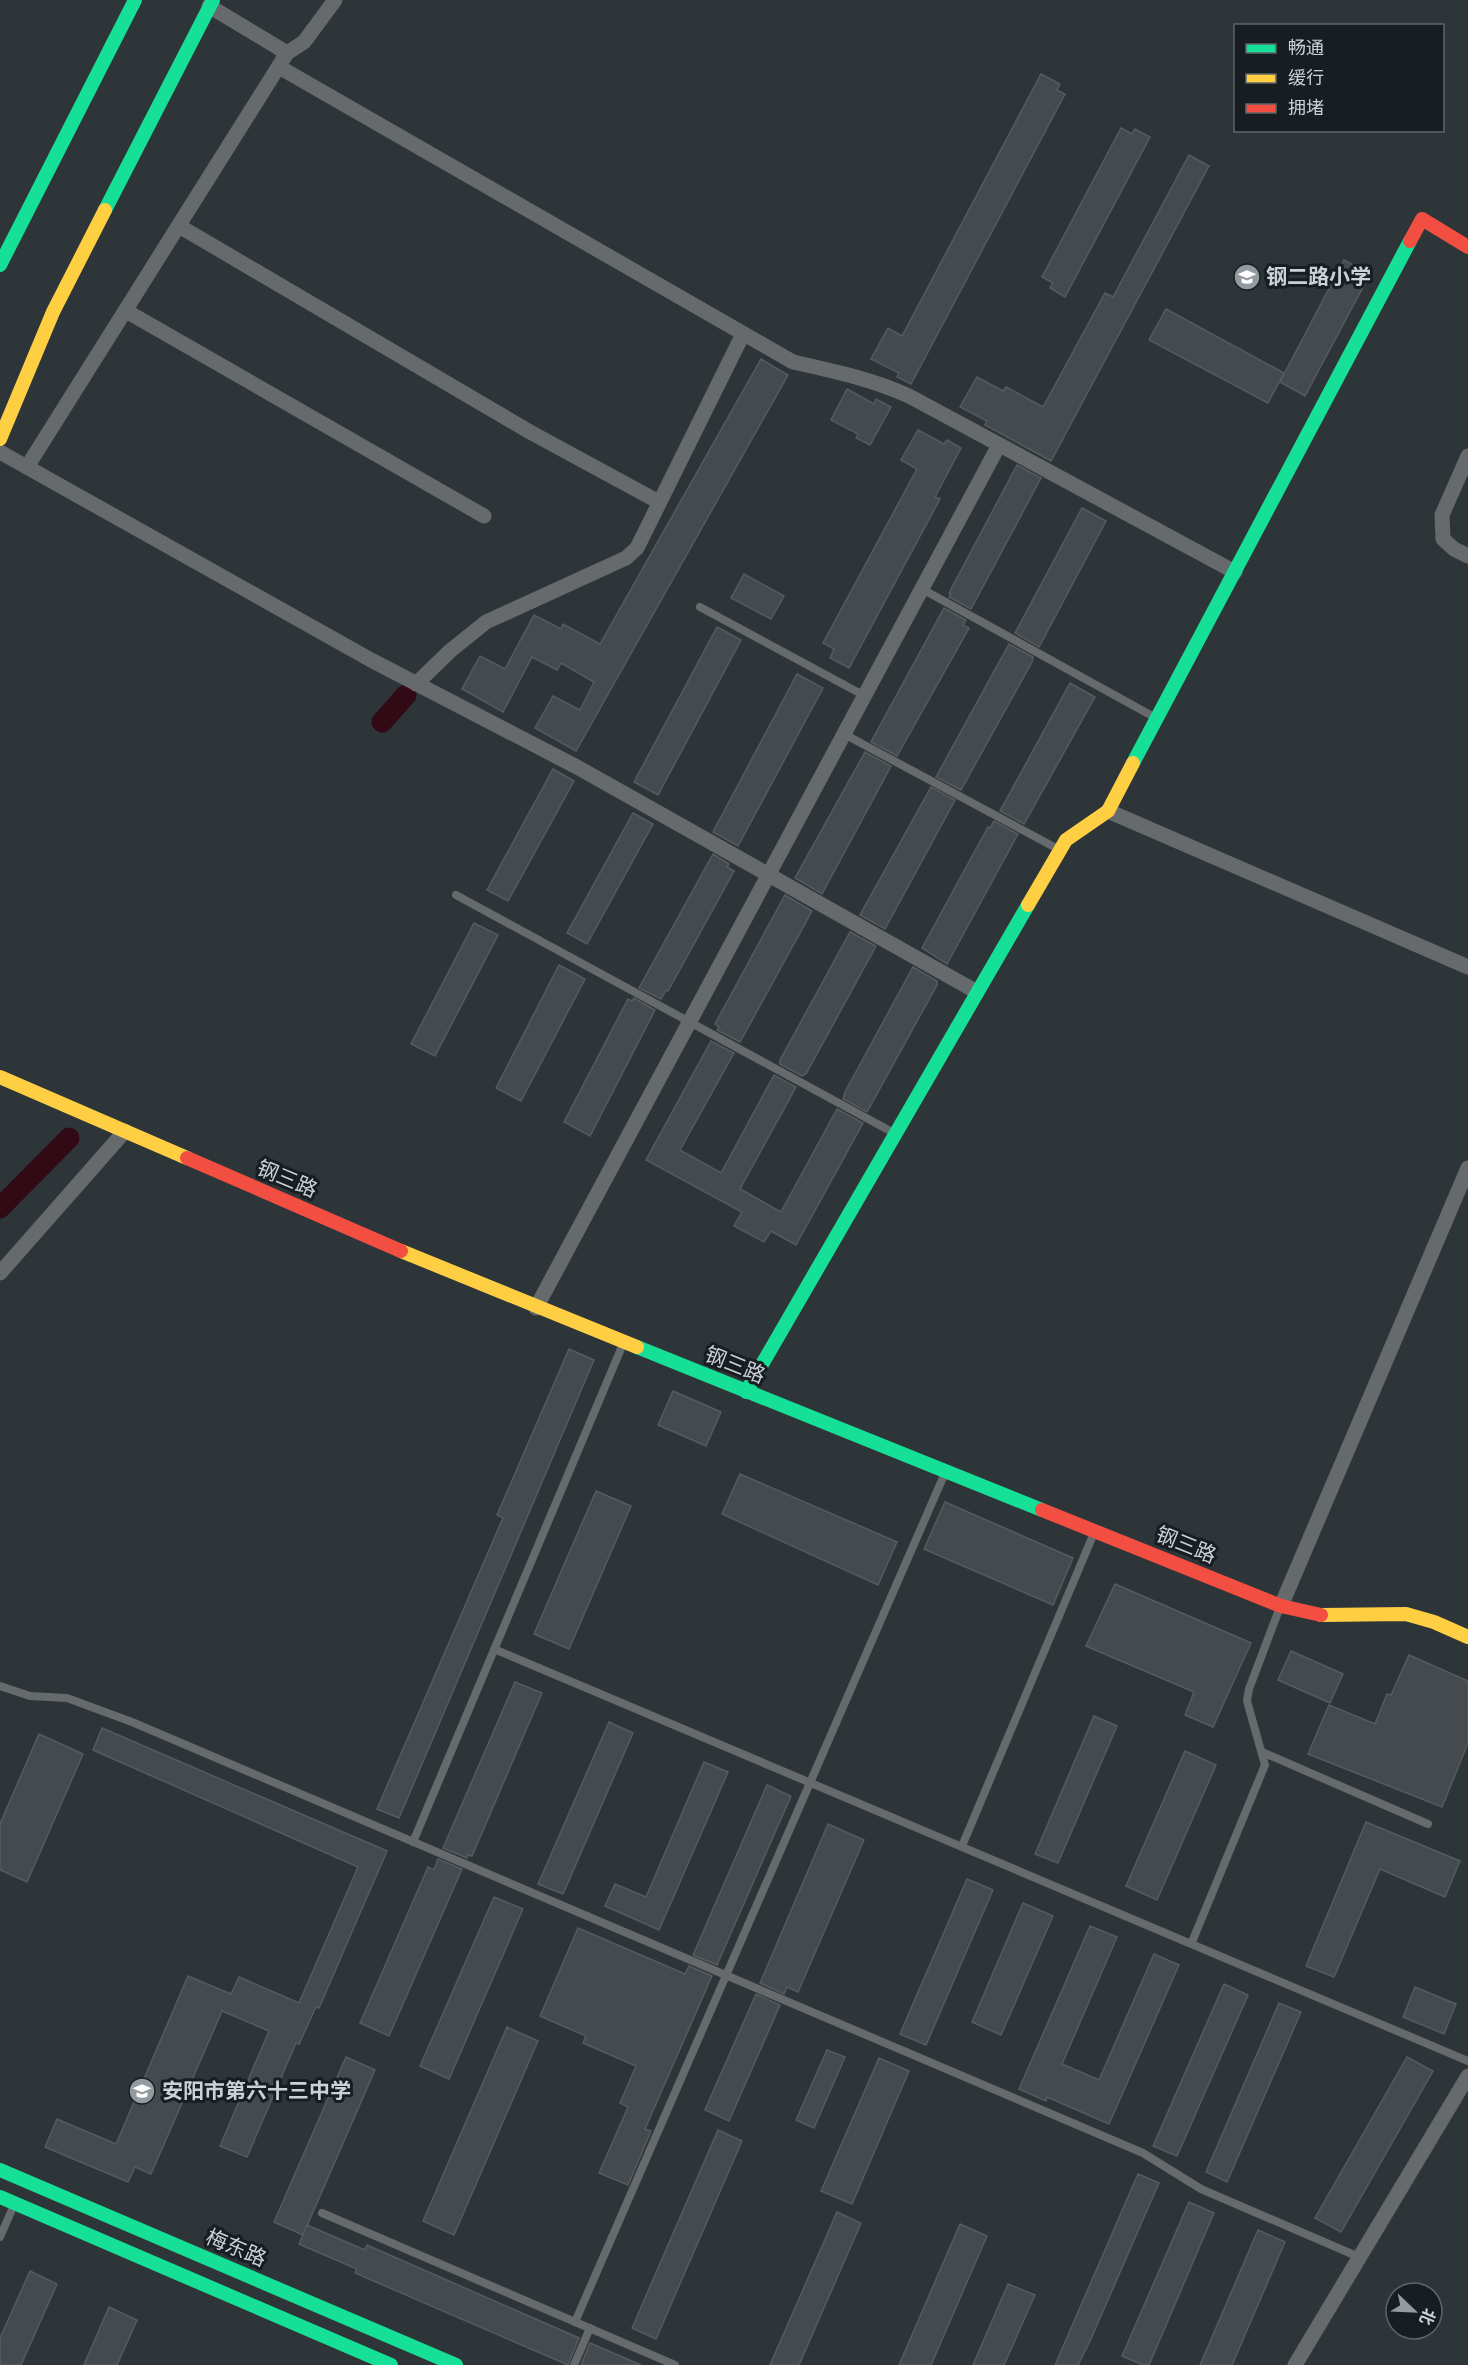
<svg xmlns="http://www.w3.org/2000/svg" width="1468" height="2365" viewBox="0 0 1468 2365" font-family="'IBM Plex Sans','Noto Sans SC',sans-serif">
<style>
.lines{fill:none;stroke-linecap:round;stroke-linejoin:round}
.canal{stroke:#320a15;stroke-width:21}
.building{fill:#444a4d;stroke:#555b5f;stroke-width:1.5}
.lane{stroke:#666a6c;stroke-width:8}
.street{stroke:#666a6c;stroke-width:15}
.fast{stroke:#16e098;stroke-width:14}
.slow{stroke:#ffcf43;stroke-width:14}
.jam{stroke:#f24e42;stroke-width:14}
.labels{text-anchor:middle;stroke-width:6;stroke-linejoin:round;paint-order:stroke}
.poi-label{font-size:21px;font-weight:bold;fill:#cbd2d7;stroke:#171d20;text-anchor:start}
.street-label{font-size:21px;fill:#cbd2d7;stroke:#171d20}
</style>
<rect width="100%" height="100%" fill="#2e3539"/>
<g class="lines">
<g class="canal">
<path d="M 382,722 L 406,695"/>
<path d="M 0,1208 L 69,1138"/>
</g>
</g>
<g class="building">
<path d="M 1041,74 L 1060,84 L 1057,90 L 1065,94 L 911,384 L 897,377 L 899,373 L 871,359 L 888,328 L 902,336 Z"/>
<path d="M 1121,128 L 1132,134 L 1135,129 L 1150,137 L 1065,297 L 1050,288 L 1053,283 L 1042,277 Z"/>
<path d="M 1189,155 L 1209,166 L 1051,461 L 985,425 L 987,421 L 960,407 L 977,377 L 1003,391 L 1006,387 L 1043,407 L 1105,293 L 1113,297 Z"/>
<path d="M 1344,260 L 1370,274 L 1305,396 L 1280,382 Z"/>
<path d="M 1166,309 L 1284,373 L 1268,403 L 1149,340 Z"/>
<path d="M 761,359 L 788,375 L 576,751 L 535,728 L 553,696 L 580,710 L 594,682 L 561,663 L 557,670 L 532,657 L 503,712 L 462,689 L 480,656 L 505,669 L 534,615 L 561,629 L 563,624 L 600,644 Z"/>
<path d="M 847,389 L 874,404 L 876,399 L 891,407 L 870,445 L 856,438 L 858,434 L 831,420 Z"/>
<path d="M 918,430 L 944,444 L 947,440 L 961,448 L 935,497 L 940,499 L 849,668 L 830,658 L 834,649 L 823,643 L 917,469 L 901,460 Z"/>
<path d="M 1017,465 L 1041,478 L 971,609 L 949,597 L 951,594 L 949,593 Z"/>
<path d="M 1082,508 L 1106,521 L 1039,647 L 1015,633 Z"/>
<path d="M 744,574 L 784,596 L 771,619 L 731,598 Z"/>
<path d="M 944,608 L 966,620 L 963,625 L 969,628 L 897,756 L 871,742 Z"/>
<path d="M 717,627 L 741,640 L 658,795 L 634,782 Z"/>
<path d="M 1009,644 L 1033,657 L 1032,662 L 961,790 L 936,777 Z"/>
<path d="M 797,674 L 823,688 L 738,846 L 713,832 Z"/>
<path d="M 1070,683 L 1095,697 L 1024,824 L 1000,811 Z"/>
<path d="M 865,752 L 891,766 L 822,894 L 795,878 Z"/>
<path d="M 553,769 L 574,781 L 508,901 L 487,890 Z"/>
<path d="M 931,787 L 955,800 L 885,929 L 860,915 Z"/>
<path d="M 633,813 L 653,824 L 587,944 L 567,933 Z"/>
<path d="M 994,821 L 1018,834 L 947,964 L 922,948 L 988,827 L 990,828 Z"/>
<path d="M 713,854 L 729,864 L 727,867 L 734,871 L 668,991 L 666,990 L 661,999 L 639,988 Z"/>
<path d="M 785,895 L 812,911 L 740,1042 L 717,1030 L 719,1027 L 715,1024 Z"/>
<path d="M 474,923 L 498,935 L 435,1056 L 411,1044 Z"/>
<path d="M 850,932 L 876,946 L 806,1074 L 802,1076 L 780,1064 L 780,1060 Z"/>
<path d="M 559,965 L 585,979 L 521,1101 L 496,1088 Z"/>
<path d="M 913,967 L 937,981 L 937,985 L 867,1112 L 843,1099 L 845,1092 Z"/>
<path d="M 634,998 L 655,1010 L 590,1136 L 564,1122 L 628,999 L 632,1001 Z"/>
<path d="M 711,1041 L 734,1053 L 680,1150 L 721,1173 L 774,1075 L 796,1087 L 740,1189 L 781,1212 L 837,1109 L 863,1123 L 796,1245 L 771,1231 L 764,1242 L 734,1226 L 742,1212 L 646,1160 Z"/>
<path d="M 569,1349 L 594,1360 L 399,1818 L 377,1809 L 503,1518 L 497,1515 Z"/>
<path d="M 673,1391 L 721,1412 L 706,1446 L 658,1425 Z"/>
<path d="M 740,1474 L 897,1542 L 878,1585 L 722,1514 Z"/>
<path d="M 596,1491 L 631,1506 L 569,1649 L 534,1634 Z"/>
<path d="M 945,1502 L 1073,1558 L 1053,1605 L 924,1549 Z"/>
<path d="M 1115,1584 L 1251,1643 L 1213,1727 L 1185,1715 L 1194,1692 L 1086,1646 Z"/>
<path d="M 1291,1651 L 1343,1674 L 1330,1703 L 1278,1680 Z"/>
<path d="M 1409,1655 L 1468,1681 L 1468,1743 L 1442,1807 L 1308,1754 L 1329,1705 L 1375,1724 L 1387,1694 L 1391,1695 Z"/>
<path d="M 515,1682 L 542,1693 L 472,1856 L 468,1855 L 467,1858 L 443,1848 Z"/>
<path d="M 1094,1716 L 1117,1726 L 1058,1863 L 1035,1854 Z"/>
<path d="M 609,1722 L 633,1733 L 563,1894 L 538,1884 Z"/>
<path d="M 102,1728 L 387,1851 L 319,2008 L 316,2007 L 299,2044 L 296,2043 L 247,2157 L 220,2146 L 269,2031 L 222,2011 L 151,2174 L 135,2167 L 128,2182 L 45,2147 L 57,2119 L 116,2144 L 188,1976 L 231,1994 L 239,1977 L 299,2003 L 358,1867 L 93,1750 Z"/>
<path d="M 39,1734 L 83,1754 L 27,1882 L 0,1870 L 0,1824 Z"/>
<path d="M 1185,1751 L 1216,1765 L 1157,1900 L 1126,1886 Z"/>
<path d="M 704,1762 L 728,1772 L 659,1930 L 605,1906 L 615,1884 L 646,1897 Z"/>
<path d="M 767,1785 L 791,1796 L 717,1965 L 693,1955 Z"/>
<path d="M 1366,1822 L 1460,1861 L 1445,1897 L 1380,1869 L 1334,1977 L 1306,1966 Z"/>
<path d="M 828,1824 L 864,1840 L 798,1992 L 787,1987 L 784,1994 L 760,1983 Z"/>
<path d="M 438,1859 L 462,1869 L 389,2036 L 360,2023 L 428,1867 L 434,1870 Z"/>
<path d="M 967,1879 L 993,1890 L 926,2045 L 900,2034 Z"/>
<path d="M 494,1897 L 523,1909 L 449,2079 L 420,2066 Z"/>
<path d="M 1023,1903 L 1053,1916 L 1001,2035 L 972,2022 Z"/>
<path d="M 1090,1926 L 1117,1937 L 1062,2064 L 1099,2080 L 1154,1954 L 1179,1965 L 1109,2124 L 1047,2097 L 1046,2101 L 1019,2089 Z"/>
<path d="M 578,1928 L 685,1974 L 689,1966 L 712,1976 L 645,2129 L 651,2131 L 628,2185 L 599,2173 L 628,2107 L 620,2103 L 636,2066 L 583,2043 L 586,2036 L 540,2016 Z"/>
<path d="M 1224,1984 L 1248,1995 L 1177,2156 L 1153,2146 Z"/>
<path d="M 1415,1987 L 1456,2004 L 1444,2034 L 1403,2017 Z"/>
<path d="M 756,1994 L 780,2005 L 729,2121 L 705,2110 Z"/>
<path d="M 1279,2003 L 1301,2012 L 1227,2182 L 1206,2172 Z"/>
<path d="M 507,2027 L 538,2041 L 454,2235 L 423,2221 Z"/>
<path d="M 827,2050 L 845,2057 L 814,2128 L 796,2120 Z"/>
<path d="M 346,2057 L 375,2070 L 303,2235 L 274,2222 Z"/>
<path d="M 1407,2057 L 1433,2071 L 1341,2232 L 1315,2218 Z"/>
<path d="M 879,2058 L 909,2071 L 852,2204 L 821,2191 Z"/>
<path d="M 718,2130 L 742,2141 L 656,2339 L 632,2328 Z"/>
<path d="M 1138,2174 L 1159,2183 L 1090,2341 L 1078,2365 L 1055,2365 Z"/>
<path d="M 1189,2202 L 1214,2213 L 1149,2365 L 1143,2365 L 1122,2356 Z"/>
<path d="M 837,2212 L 861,2223 L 799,2365 L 770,2365 Z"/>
<path d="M 960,2224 L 987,2236 L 931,2365 L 899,2365 Z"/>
<path d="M 307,2225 L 365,2250 L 367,2245 L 579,2338 L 568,2365 L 355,2273 L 357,2269 L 299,2244 Z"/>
<path d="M 1258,2230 L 1285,2242 L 1232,2365 L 1200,2365 Z"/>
<path d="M 30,2271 L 57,2284 L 21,2365 L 0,2365 L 0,2338 Z"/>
<path d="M 1008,2284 L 1035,2295 L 1004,2365 L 973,2365 Z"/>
<path d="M 109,2307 L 137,2320 L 117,2365 L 84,2365 Z"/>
<path d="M 590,2343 L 641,2365 L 581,2365 Z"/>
</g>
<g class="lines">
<g class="lane">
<path d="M 922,589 L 1156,718"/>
<path d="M 700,607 L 865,696"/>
<path d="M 844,734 L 1058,849"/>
<path d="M 456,895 L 894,1133"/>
<path d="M 494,1649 L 1468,2061"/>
<path d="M 0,1686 L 30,1696 L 67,1698 L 132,1722 L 1143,2153 L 1201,2189 L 1359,2257"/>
<path d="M 1262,1752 L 1428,1824"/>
<path d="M 413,1842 L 623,1344"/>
<path d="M 962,1846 L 1094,1533"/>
<path d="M 1192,1942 L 1265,1765 L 1247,1701 L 1249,1689 L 1280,1607"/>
<path d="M 322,2213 L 675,2365"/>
<path d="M 0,2237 L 14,2205"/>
<path d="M 575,2322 L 945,1473"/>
<path d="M 574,2365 L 590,2328"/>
</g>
<g class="street">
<path d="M 209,6 L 287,53"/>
<path d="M 279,67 L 793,362 C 833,371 872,379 909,396 L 1235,572"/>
<path d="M 179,226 L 530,432 L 659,502"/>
<path d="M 126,311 L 484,516"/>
<path d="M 0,452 L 371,660 L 577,767 L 977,992"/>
<path d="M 1468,456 L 1442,515 L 1443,539 L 1454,549 L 1468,556"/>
<path d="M 27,467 L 287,53 L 304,42 L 335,0"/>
<path d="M 416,684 L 450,651 L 486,622 L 626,558 L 637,548 L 743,334"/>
<path d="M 1108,811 L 1468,967"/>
<path d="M 0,1273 L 125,1131"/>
<path d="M 536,1308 L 999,445"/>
<path d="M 1281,1606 L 1468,1168"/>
<path d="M 1295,2365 L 1468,2076"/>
</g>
<g class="fast">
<path d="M 105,210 L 213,0"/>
<path d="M 0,265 L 135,0"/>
<path d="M 1133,763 L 1410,241"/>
<path d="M 637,1347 L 1042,1510"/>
<path d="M 746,1392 L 1028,905"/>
<path d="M 0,2170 L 456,2365"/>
<path d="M 0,2197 L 391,2365"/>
</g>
<g class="slow">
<path d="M 0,439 L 53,312 L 105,210"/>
<path d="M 1028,905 L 1066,840 L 1108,811 L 1133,763"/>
<path d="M 0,1077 L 187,1158"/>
<path d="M 401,1251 L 637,1347"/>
<path d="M 1321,1615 L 1406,1614 L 1434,1622 L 1468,1637"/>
</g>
<g class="jam">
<path d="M 1410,241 L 1422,219 L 1468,247"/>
<path d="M 187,1158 L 401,1251"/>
<path d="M 1042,1510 L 1281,1606 L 1321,1615"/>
</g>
</g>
<defs>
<symbol id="school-disc" viewBox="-11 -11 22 22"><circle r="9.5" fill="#949ba0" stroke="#171d20"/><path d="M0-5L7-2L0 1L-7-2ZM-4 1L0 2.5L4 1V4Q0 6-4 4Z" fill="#fff"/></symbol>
</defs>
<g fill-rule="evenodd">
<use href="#school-disc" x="1232" y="262" width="30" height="30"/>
<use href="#school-disc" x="127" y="2076" width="30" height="30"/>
</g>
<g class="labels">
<g class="poi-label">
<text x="1266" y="284">钢二路小学</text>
<text x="162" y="2098">安阳市第六十三中学</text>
</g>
<g class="street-label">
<text transform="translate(287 1179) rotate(23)" y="7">钢三路</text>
<text transform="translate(735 1365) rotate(22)" y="7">钢三路</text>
<text transform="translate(1186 1545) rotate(22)" y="7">钢三路</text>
<text transform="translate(236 2248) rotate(23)" y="7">梅东路</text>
</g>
</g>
<rect x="1234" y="24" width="210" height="108" fill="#171d20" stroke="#5f6569" stroke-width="1.5"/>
<rect x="1246" y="44" width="30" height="9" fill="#16e098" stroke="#5f6569" stroke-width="1.5"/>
<text x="1288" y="54" font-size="18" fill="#cbd2d7">畅通</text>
<rect x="1246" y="74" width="30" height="9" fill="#ffcf43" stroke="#5f6569" stroke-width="1.5"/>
<text x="1288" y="84" font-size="18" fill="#cbd2d7">缓行</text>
<rect x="1246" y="104" width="30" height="9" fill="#f24e42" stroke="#5f6569" stroke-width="1.5"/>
<text x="1288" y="114" font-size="18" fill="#cbd2d7">拥堵</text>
<g transform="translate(1414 2311) rotate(113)"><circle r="28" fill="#171d20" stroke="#5f6569" stroke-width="1.5"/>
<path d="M0-4.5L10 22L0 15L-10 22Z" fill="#949ba0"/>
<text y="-9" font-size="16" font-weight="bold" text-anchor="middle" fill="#cbd2d7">北</text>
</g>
</svg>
